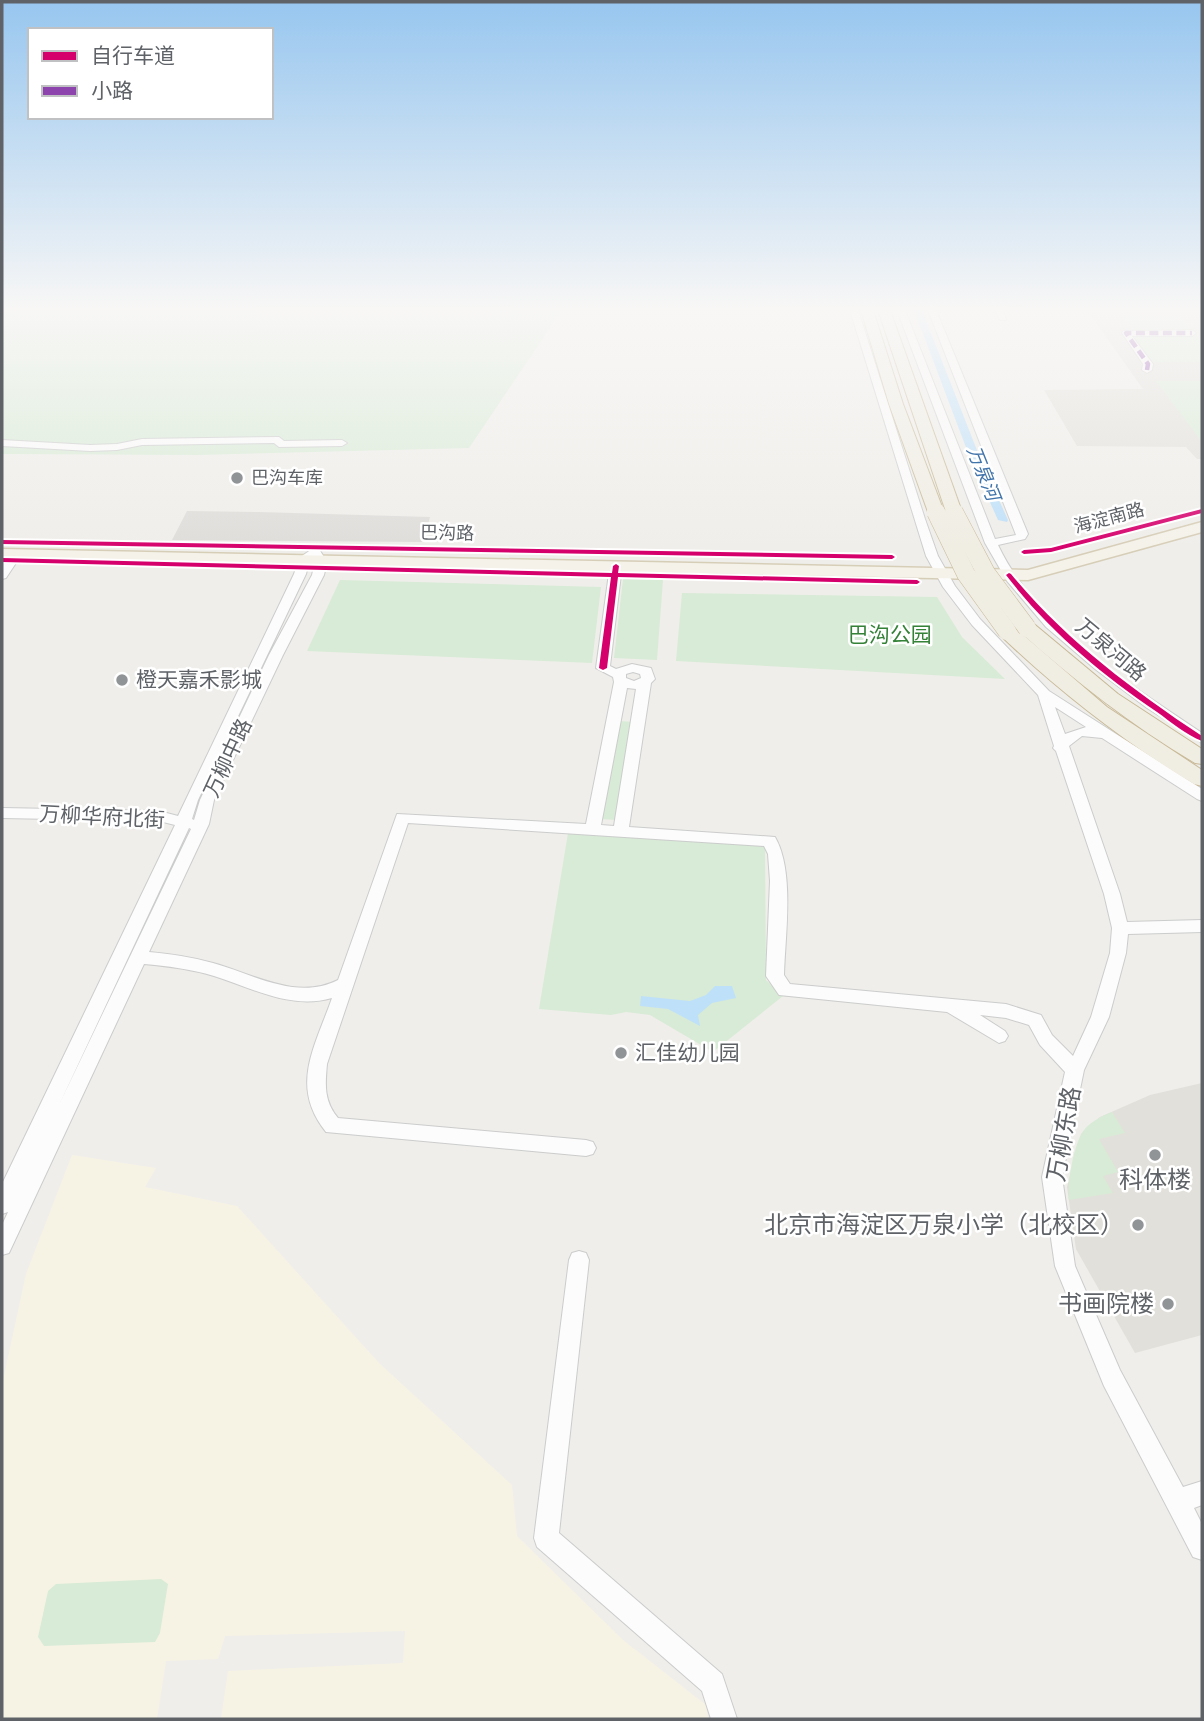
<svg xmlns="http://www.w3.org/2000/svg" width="1204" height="1721" viewBox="0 0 1204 1721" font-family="Poppins,'Noto Sans SC',sans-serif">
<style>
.commercial{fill:#f7f3e4}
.industrial{fill:#dfddda}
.education{fill:#e2e0da}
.green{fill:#d8ebd6}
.water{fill:#bfe0f9}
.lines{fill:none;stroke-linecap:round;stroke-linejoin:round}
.canal{fill:#bfe0f9;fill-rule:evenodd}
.minor-casing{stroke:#cbcccc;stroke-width:2}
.major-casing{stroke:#d7ceb8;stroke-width:3}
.highway-casing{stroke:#c8b996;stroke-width:2}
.minor{fill:#fdfcfc;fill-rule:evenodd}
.major{fill:#f4f2e9;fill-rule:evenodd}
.highway{fill:#f0ede3;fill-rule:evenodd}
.highway-bridge-casing{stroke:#c8b996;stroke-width:19;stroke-linecap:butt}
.highway-bridge{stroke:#f0ede3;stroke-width:18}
.quiet{stroke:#8e44ad;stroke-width:4.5;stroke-dasharray:9 4.5;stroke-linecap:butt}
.cycleway-casing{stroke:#fff;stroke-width:4}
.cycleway{fill:#d6006c;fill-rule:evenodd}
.poi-dot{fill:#919496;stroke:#fff;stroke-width:2.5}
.labels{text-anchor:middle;stroke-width:5;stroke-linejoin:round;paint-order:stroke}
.far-poi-label{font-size:18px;fill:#5f6368;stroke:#fff;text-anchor:start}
.far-street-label{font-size:18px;fill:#5f6368;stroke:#fff}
.far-water-label{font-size:19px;font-style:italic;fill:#4174aa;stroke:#fff}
.park-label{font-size:21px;fill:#348238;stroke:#fff}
.street-label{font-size:21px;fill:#5f6368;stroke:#fff}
.poi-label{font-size:21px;fill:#5f6368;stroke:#fff;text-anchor:start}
.near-street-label{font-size:24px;fill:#5f6368;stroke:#fff}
.near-poi-label{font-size:24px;fill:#5f6368;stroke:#fff;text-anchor:end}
</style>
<rect width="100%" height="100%" fill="#efeeea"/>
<path class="commercial" d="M 72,1155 L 156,1168 L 145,1187 L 237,1206 L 379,1363 L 512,1485 L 517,1536 L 623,1640 L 706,1705 L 708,1719 L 221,1719 L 228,1671 L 403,1663 L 405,1631 L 225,1636 L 218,1659 L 166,1661 L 157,1719 L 2,1719 L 2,1385 L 26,1274 Z"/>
<path class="industrial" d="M 187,511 L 259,512 L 430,517 L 423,542 L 172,540 Z"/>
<g class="education">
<path d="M 1087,310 L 1202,310 L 1202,459 L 1197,459 L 1186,447 L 1077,446 L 1044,390 L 1143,389 Z"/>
<path d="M 1202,1083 L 1202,1335 L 1135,1353 L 1076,1249 L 1067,1187 L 1081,1134 L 1100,1117 L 1150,1095 Z"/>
</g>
<g class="green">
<path d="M 2,310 L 562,310 L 469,448 L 197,455 L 2,454 Z"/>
<path d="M 1123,316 L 1180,316 L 1192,331 L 1134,330 Z"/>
<path d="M 1131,334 L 1197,335 L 1202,342 L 1202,362 L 1150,362 Z"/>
<path d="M 1156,381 L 1202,381 L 1202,442 Z"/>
<path d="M 623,579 L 663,580 L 657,660 L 614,658 Z"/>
<path d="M 340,580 L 601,587 L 592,663 L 307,651 Z"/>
<path d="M 682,593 L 937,597 L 962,637 L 1005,679 L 676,661 Z"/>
<path d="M 619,721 L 634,722 L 617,820 L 600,819 Z"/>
<path d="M 568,833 L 765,846 L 766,980 L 783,996 L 713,1052 L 650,1015 L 626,1012 L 611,1015 L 539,1009 Z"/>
<path d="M 1112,1112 L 1125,1133 L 1099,1139 L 1118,1172 L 1103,1176 L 1113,1193 L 1069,1200 C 1067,1185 1073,1149 1081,1135 C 1086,1124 1101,1116 1112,1112 Z"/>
<path d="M 161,1579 L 168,1584 L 160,1633 L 155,1642 L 44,1646 L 38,1637 L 48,1591 L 56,1584 Z"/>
</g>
<path class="water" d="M 715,986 L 732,986 L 736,998 L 712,1003 L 698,1015 L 700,1026 L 668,1009 L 640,1006 L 641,996 L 690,1001 L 706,995 Z"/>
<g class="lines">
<path class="canal" d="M 914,310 L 922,310 L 980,458 L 1008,520 L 1007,522 L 998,520 L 970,458 Z"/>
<defs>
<g id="minor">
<path d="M 850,310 L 858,310 L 925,519 L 938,556 L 955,586 L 980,619 L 1049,691 L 1202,789 L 1202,801 L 1197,799 L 1102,738 L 1082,736 L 1069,746 L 1120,894 L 1127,922 L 1202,920 L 1202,932 L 1128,934 L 1126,953 L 1109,1017 L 1084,1070 L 1062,1177 L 1075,1266 L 1120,1370 L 1183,1487 L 1202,1481 L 1202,1505 L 1194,1508 L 1202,1524 L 1202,1560 L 1193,1557 L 1104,1386 L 1055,1266 L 1042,1177 L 1065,1072 L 1040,1045 L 1029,1025 L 1006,1018 L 980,1015 L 1005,1031 L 1008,1036 L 1005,1041 L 999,1043 L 947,1012 L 779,995 L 766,976 L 770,881 L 768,854 L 764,846 L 408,823 L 327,1064 C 325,1086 324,1101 338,1118 L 586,1140 L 593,1142 L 596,1148 L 593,1154 L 586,1156 L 326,1132 C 289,1086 315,1047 332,998 C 291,1010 252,988 214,976 C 191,969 167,966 144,964 L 9,1253 L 2,1255 L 2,1225 L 8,1212 L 2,1214 L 2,1184 L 175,825 L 159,821 L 2,818 L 2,808 L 159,811 L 178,816 L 294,574 L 299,558 L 315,547 L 319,549 L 327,562 L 324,575 L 283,655 L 214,800 L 209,824 L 149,952 C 171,954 192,957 213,963 C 253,974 297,1001 338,980 L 397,814 L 586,824 L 614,682 L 613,677 L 596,668 L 610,566 L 616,562 L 622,566 L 610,666 L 616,669 L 632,664 L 651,668 L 655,679 L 651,683 L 629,827 L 775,837 C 795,871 785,936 784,975 L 790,984 L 1006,1004 L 1041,1015 L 1052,1035 L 1073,1056 L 1091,1017 L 1110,953 L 1112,928 L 1104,894 L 1056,751 L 1053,748 L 1054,746 L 1038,695 L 972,625 L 943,587 L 926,556 ZM 313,559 L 315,562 L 312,575 L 269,655 L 200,800 L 194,820 L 192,819 L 198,800 L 306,574 L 309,562 ZM 633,672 L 640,674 L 641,678 L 634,681 L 626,678 L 626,674 ZM 627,688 L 636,689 L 614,826 L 601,825 ZM 1055,707 L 1086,727 L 1065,734 ZM 189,828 L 191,829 L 59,1105 Z"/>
<path d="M 897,310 L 905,310 L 995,539 L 1016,535 L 928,310 L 936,310 L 1028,534 L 1025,539 L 998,545 C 1036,626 1130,685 1202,733 L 1202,743 L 1147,708 L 1095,669 L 1046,627 L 1007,581 L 985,543 Z"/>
<path d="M 995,310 L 1003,310 L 1006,320 L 1000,320 Z"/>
<path d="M 1123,331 L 1192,330 L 1196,333 L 1192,336 L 1132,336 L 1153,364 L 1152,370 L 1147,373 L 1142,370 L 1143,364 L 1122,333 Z"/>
<path d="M 279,437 L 284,441 L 342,440 L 347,443 L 342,446 L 279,447 L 274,443 L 142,445 L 117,450 L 90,451 L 2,446 L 2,440 L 90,445 L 117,444 L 142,439 Z"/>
<path d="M 16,550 L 22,554 L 6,578 L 2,579 L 2,566 L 12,551 Z"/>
<path d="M 579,1251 L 586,1253 L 589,1260 L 559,1533 L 722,1674 L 737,1719 L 711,1719 L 702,1691 L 537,1547 L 534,1538 L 569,1260 L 572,1253 Z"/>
</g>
<path id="major" d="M 1202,522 L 1202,532 L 1028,580 L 2,559 L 2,549 L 1028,570 Z"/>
<g id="highway">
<path d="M 861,310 L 873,310 L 903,404 L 944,512 L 942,515 L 930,515 L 928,512 L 889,404 Z"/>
<path d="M 878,310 L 890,310 L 962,512 L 960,515 L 948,515 L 946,512 Z"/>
<path d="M 1027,622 L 1034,624 L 1118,694 L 1202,749 L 1202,764 L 1195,763 C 1131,725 1075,681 1020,632 L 1018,628 Z"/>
<path d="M 1007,625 L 1014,627 L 1107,707 L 1202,770 L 1202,786 L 1194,784 C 1124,742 1060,692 1000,635 L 998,631 Z"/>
</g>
</defs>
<use href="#minor" class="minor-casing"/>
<use href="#major" class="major-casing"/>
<use href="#highway" class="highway-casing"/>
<use href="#minor" class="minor"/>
<use href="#major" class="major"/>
<use href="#highway" class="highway"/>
<defs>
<g id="highway-bridge">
<path d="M 936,512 L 966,574 L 1007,631"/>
<path d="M 954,512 L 986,573 L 1027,628"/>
</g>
</defs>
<use href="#highway-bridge" class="highway-bridge-casing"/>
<use href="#highway-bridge" class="highway-bridge"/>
<path class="quiet" d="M 1147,370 L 1148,364 L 1126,333 L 1192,333"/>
<defs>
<g id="cycleway">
<path d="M 1202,509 L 1202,513 L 1051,552 L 1024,554 L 1021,552 L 1024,550 L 1051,548 Z"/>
<path d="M 2,540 L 892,555 L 895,557 L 892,559 L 2,544 Z"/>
<path d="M 2,558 L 612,573 L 613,566 L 616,564 L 619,566 L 618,573 L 917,580 L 920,582 L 917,584 L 618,577 L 607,668 L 603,670 L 599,668 L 611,577 L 2,562 Z"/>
<path d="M 1009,573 L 1011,574 C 1067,641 1130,688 1202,736 L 1202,741 C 1186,735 1171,722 1157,712 C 1100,673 1048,630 1006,575 Z"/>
</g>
</defs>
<use href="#cycleway" class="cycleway-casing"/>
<use href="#cycleway" class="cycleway"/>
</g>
<linearGradient id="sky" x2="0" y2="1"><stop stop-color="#97c6ef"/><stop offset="0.56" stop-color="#f8f7f6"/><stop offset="1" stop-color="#f8f7f6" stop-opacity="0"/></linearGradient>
<rect width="1204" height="551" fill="url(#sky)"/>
<g class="poi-dot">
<circle cx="237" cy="478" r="7"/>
<circle cx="122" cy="680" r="7"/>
<circle cx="621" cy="1053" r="7"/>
<circle cx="1155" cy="1155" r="7"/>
<circle cx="1138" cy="1225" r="7"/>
<circle cx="1168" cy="1304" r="7"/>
</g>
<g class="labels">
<g class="far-poi-label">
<text x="251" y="484">巴沟车库</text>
</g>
<g class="far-street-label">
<text transform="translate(1109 518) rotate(-15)" y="6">海淀南路</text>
<text transform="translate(447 533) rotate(1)" y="6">巴沟路</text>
</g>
<g class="far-water-label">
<text transform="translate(984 473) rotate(68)" y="7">万泉河</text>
</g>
<g class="park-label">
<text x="890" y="642">巴沟公园</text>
</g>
<g class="street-label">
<text transform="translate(1111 650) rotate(40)" y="7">万泉河路</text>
<text transform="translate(228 758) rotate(-65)" y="7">万柳中路</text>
<text transform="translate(102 817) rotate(3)" y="7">万柳华府北街</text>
</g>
<g class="poi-label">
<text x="136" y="687">橙天嘉禾影城</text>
<text x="635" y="1060">汇佳幼儿园</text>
</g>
<g class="near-street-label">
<text transform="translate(1064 1134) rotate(-80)" y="8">万柳东路</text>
</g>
<g class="near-poi-label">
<text x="1155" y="1188" text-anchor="middle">科体楼</text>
<text x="1124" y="1233">北京市海淀区万泉小学（北校区）</text>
<text x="1154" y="1312">书画院楼</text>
</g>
</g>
<rect width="1204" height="1721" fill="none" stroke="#5f6368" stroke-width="7"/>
<rect x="28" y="28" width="245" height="91" fill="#ffffff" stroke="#bfc1c3" stroke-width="2"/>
<rect x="42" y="51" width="35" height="10" fill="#d6006c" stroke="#bfc1c3" stroke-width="2"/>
<text x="91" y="63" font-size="21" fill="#5f6368">自行车道</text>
<rect x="42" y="86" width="35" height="10" fill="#8e44ad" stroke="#bfc1c3" stroke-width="2"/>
<text x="91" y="98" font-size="21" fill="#5f6368">小路</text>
</svg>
